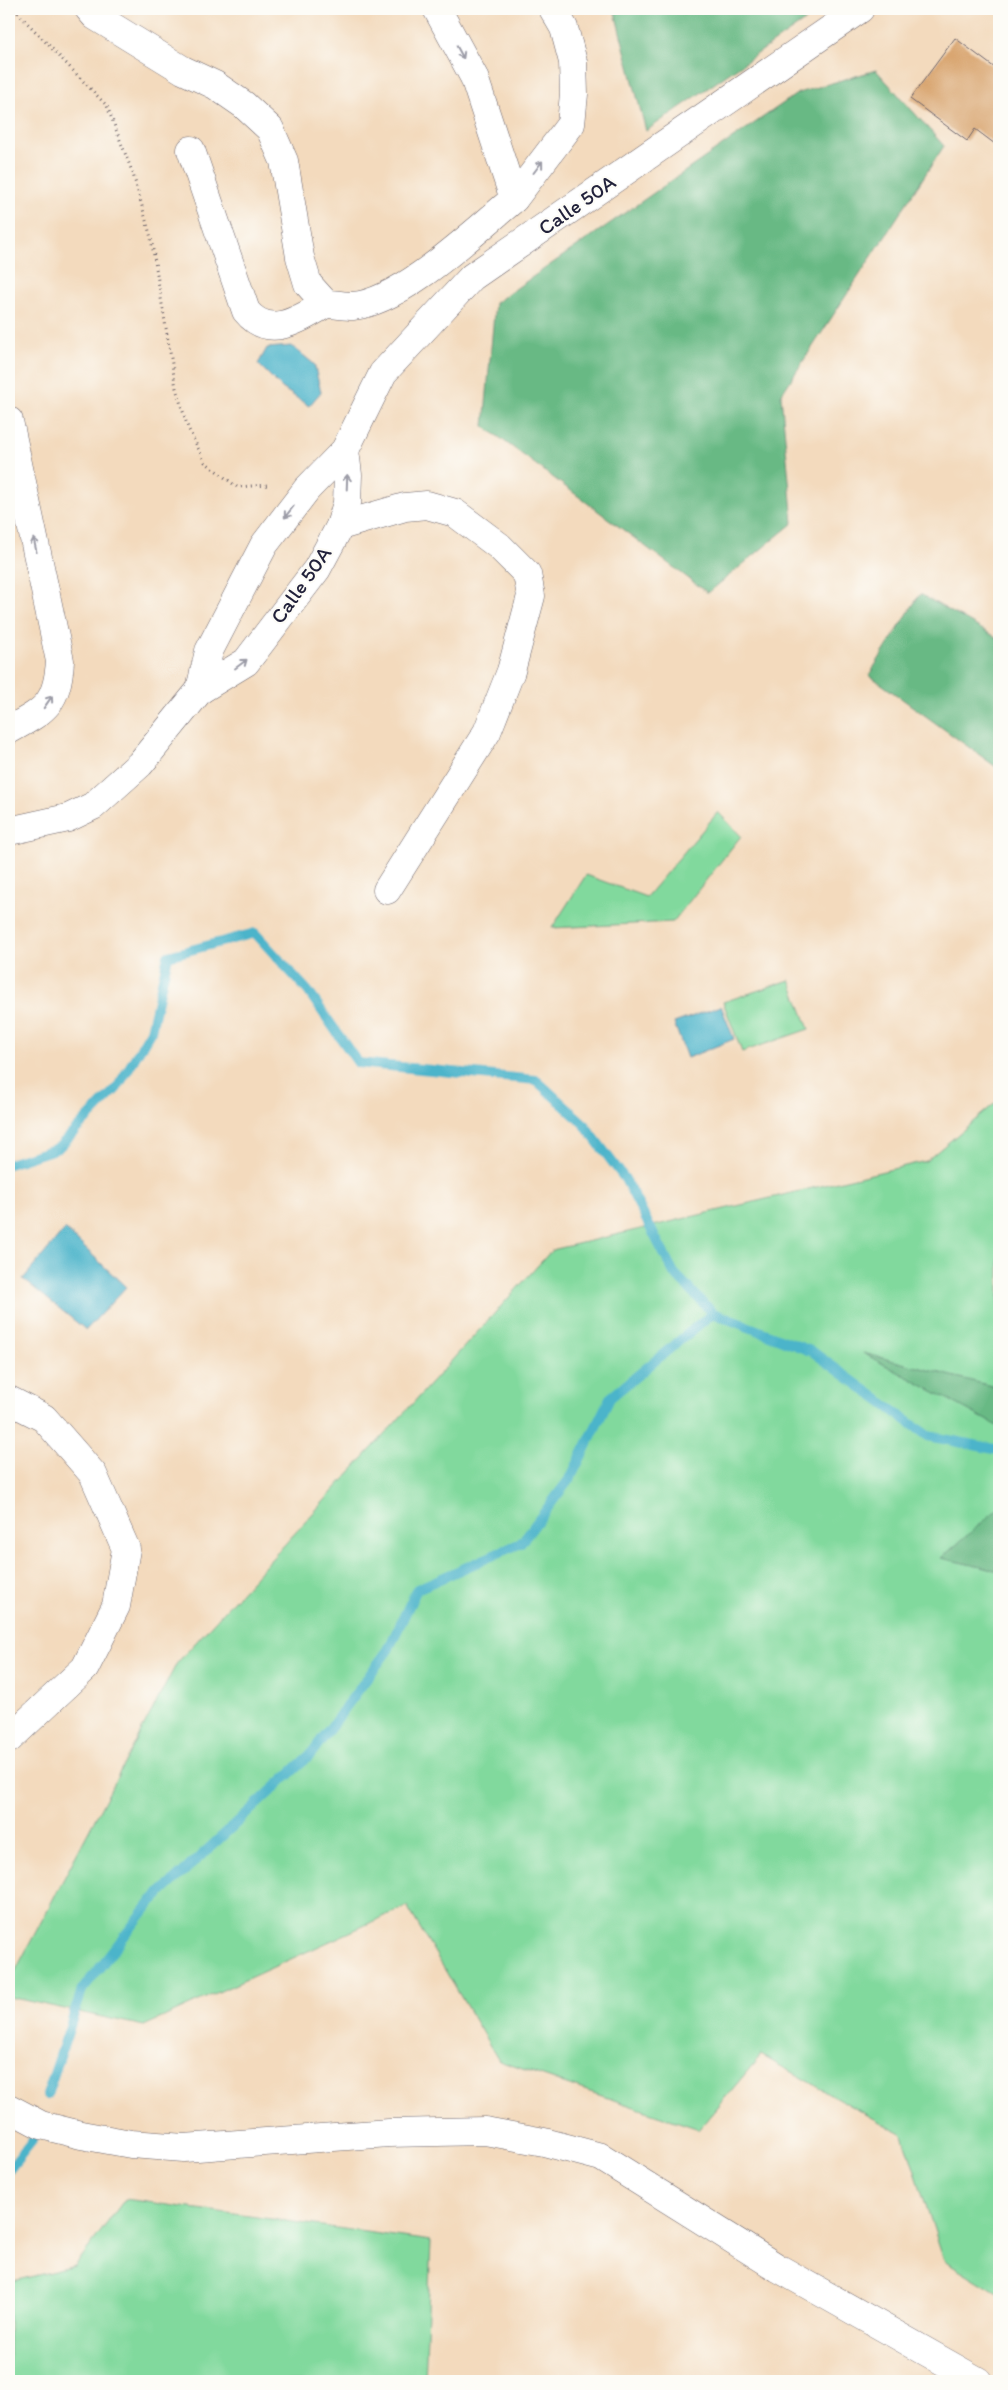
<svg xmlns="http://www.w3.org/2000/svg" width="1008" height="2390" viewBox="0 0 1008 2390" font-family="Itim,sans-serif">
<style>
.green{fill:#81d99d;stroke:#527e6c}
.forest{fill:#68b984;stroke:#456e60}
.water{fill:#4cb4ca;stroke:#376b82}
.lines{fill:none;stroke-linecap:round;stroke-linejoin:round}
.stream{stroke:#4cb4ca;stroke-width:10}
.building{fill:#d9a671}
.minor-casing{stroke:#6b6268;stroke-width:29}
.path{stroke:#6b6268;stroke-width:3;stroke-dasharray:1 4;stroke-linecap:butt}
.minor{stroke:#fff;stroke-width:28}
.oneway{stroke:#9c9ca7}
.labels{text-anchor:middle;stroke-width:4.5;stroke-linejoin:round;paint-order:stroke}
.street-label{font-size:21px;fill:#22223b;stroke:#fdfcf7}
</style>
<rect width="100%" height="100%" fill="#fdfcf7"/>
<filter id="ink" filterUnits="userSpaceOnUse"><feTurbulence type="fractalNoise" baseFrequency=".02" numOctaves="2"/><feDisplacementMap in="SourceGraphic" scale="10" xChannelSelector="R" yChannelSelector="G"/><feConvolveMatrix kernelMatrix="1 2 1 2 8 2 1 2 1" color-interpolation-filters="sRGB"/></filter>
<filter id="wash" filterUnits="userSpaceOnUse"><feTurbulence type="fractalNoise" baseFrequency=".0096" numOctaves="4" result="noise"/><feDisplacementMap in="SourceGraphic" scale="20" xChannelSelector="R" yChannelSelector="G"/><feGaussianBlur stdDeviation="1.12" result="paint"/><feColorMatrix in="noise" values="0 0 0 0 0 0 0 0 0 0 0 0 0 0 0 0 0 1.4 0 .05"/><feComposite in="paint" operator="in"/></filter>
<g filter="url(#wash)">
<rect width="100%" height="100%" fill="#f3dabd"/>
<g class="green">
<path d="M 718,812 L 741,836 L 673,922 L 552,928 L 586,875 L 646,897 Z"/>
<path d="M 790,980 L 809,1029 L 742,1052 L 723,1002 Z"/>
<path d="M 999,1100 L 999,2294 L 944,2260 L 903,2135 L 761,2055 L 699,2129 L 499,2061 L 407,1906 L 144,2026 L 9,1997 L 9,1983 L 177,1663 L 552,1250 L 926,1161 Z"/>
<path d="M 125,2199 L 431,2241 L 425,2381 L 9,2381 L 9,2282 L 75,2266 Z"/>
</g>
<g class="forest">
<path d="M 614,9 L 822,9 L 646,131 Z"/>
<path d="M 876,70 L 944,146 L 781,395 L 793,523 L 708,593 L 484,426 L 495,303 L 798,93 Z"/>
<path d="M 920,594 L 999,639 L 999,769 L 869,675 Z"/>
<path d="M 863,1353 L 999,1388 L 999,1427 Z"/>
<path d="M 999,1508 L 999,1571 L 941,1558 Z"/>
</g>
<g class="water">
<path d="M 292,346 L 314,364 L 321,392 L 309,406 L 282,388 L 258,364 L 267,348 Z"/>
<path d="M 721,1006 L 734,1039 L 687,1058 L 674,1023 Z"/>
<path d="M 65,1229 L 126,1287 L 86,1330 L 23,1279 Z"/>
</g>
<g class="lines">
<g class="stream">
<path d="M 9,1164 L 58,1148 L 117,1088 L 151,1031 L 168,956 L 255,933 L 308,991 L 358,1063 L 536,1080 L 583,1123 L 625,1179 L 674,1273 L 713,1313"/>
<path d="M 47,2095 L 82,1990 L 152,1901 L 311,1754 L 388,1650 L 417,1589 L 521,1543 L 571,1477 L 610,1398 L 713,1313 L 813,1352 L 928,1436 L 999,1450"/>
<path d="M 9,2170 L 32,2141"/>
</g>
</g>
<g id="blocks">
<path class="building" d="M 955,38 L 999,71 L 999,147 L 975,129 L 967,141 L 910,99 Z"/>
</g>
</g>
<g filter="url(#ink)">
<use href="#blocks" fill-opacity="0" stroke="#6b6268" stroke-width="1"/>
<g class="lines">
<defs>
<g id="minor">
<path d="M 89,9 L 95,16 L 183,70 L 215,85 L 244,105 L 270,129 L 284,161 L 300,257 L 308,284 L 326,304 C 335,304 344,306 353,306 C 402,302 475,231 514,199"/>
<path d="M 437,9 L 474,77 L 514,199 L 571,124 L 574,94 L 573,62 L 564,28 L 553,9"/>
<path d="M 191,150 L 246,311 C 270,341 300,318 326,304"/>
<path d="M 9,421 L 60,661 C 57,705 45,710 9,730"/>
<path d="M 340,526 L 405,507 L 427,505 L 455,513 L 499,546 L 527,574 L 531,596 L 511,671 L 487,732 L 387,890"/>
<path d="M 200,690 L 209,651 L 264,545 L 307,489 L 345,450 L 383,373 L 472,277 L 860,9"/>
<path d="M 9,831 L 68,818 L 93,806 L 140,764 L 200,690 L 246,662 L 317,569 L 340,526 L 347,503 L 348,475 L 345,450"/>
<path d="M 9,1400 L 44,1418 L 93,1474 L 126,1549 L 116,1606 L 85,1668 L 9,1739"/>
<path d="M 9,2108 L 41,2125 L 81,2135 L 131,2144 L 184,2148 L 389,2133 L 485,2131 L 544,2142 L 601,2157 L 778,2268 L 978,2381"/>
</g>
</defs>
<use href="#minor" class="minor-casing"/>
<path class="path" d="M 14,9 L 107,106 L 133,174 L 151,238 L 176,388 L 188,428 L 205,462 L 237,487 L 268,485"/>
<use href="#minor" class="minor"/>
</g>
<defs><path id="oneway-shaft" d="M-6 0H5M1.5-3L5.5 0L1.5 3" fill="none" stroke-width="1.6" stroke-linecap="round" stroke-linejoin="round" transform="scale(1.25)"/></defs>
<g class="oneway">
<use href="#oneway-shaft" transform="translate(460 52) rotate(61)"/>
<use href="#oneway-shaft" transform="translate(538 167) rotate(-53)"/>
<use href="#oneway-shaft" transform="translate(347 482) rotate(-88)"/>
<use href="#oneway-shaft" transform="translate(289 512) rotate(128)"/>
<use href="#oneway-shaft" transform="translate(35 545) rotate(-102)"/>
<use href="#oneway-shaft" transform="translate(241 664) rotate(-37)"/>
<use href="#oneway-shaft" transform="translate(48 702) rotate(-55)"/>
</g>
</g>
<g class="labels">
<g class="street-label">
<text transform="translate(577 205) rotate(-35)" y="7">Calle 50A</text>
<text transform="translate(301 585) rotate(-55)" y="7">Calle 50A</text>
</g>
</g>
<rect width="1008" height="2390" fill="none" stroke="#fdfcf7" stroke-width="30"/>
</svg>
